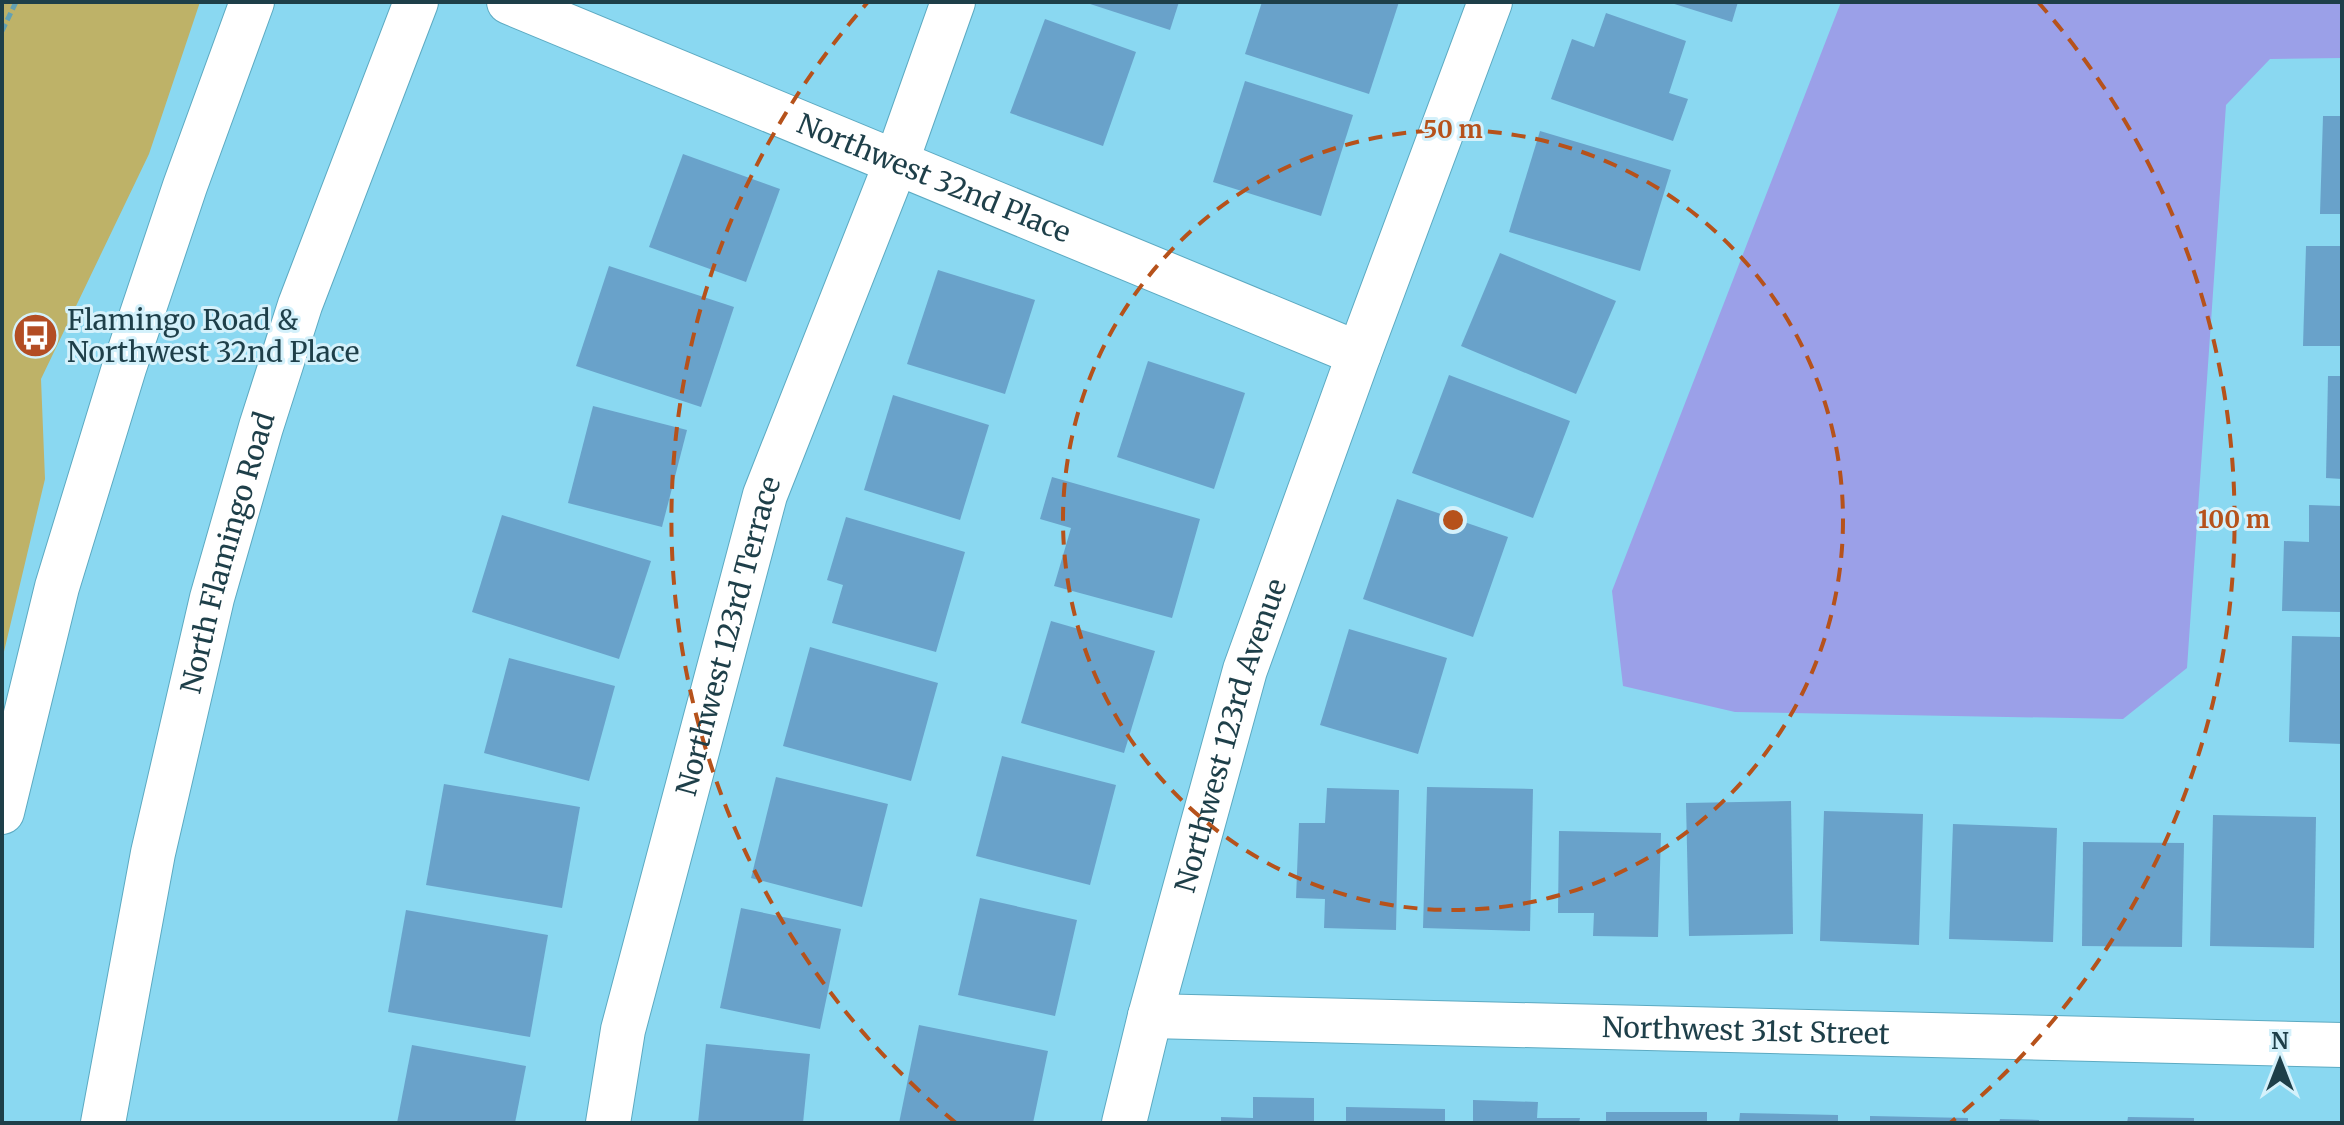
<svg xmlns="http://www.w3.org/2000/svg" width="2344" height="1125" viewBox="0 0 2344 1125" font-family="Merriweather,serif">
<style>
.green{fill:#beb268}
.water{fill:#9ba0e8}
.building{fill:#69a2ca}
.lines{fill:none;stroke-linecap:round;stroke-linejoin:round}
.minor-casing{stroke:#5caac2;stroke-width:46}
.trunk-casing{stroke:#5caac2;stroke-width:46}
.path{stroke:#63a1b4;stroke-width:5;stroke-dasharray:8 4;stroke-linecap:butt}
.minor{stroke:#fff;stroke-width:44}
.trunk{stroke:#fff;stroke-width:44}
.ring{fill:none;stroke:#b6521b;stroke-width:4;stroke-dasharray:14 10}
.labels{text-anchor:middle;stroke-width:6;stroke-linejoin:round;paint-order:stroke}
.street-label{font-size:28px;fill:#1e3f49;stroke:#d4f1fb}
.poi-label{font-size:28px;fill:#1e3f49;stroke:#d4f1fb;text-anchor:start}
.centre{fill:#b6521b;stroke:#d4f1fb;stroke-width:4}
.ring-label{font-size:24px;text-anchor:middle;font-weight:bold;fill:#b6521b;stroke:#d4f1fb;stroke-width:6;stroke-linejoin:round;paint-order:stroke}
</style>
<rect width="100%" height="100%" fill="#8ad8f1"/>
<path class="green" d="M 2,2 L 200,2 L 149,154 L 41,379 L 45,479 L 2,660 Z"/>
<path class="water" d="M 1841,2 L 2342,2 L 2342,58 L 2270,59 L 2226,105 L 2187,668 L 2123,719 L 1735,712 L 1623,686 L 1612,591 Z"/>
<g class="building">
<path d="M 1084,2 L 1179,2 L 1170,30 Z"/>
<path d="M 1262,2 L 1399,2 L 1369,94 L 1245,54 Z"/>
<path d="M 1668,2 L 1738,2 L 1732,22 Z"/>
<path d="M 1606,13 L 1686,41 L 1669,93 L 1688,99 L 1673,141 L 1551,99 L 1572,39 L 1594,47 Z"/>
<path d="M 1045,19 L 1136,52 L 1103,146 L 1010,113 Z"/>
<path d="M 1245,81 L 1353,115 L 1321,216 L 1213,182 Z"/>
<path d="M 2323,116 L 2342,116 L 2342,214 L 2320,214 Z"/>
<path d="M 1540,131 L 1671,170 L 1640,271 L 1509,232 Z"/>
<path d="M 683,154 L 780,189 L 746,282 L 649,247 Z"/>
<path d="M 2306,246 L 2342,246 L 2342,346 L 2303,346 Z"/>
<path d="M 1500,253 L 1616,301 L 1576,394 L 1461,346 Z"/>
<path d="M 609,266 L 734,307 L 701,407 L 576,366 Z"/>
<path d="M 938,270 L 1035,300 L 1005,394 L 907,364 Z"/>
<path d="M 1148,361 L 1245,393 L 1214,489 L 1117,457 Z"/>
<path d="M 1449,375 L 1570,421 L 1533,518 L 1412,473 Z"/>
<path d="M 2328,376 L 2342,376 L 2342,479 L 2326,478 Z"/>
<path d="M 893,395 L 989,425 L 960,520 L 864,490 Z"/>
<path d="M 593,406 L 687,430 L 662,527 L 568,503 Z"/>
<path d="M 1052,477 L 1200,519 L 1172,618 L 1054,586 L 1071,528 L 1040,519 Z"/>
<path d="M 1397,499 L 1508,537 L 1473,637 L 1363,599 Z"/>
<path d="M 2309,505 L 2342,506 L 2342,612 L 2282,611 L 2284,541 L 2309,542 Z"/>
<path d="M 502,515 L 651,561 L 619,659 L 472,612 Z"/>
<path d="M 846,517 L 965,552 L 936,652 L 832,623 L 843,585 L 827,580 Z"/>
<path d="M 1051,621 L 1155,651 L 1124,753 L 1021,723 Z"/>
<path d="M 1349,629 L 1447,658 L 1418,754 L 1320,725 Z"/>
<path d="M 2292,636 L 2342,637 L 2342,744 L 2289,742 Z"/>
<path d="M 810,647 L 938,683 L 911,781 L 783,746 Z"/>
<path d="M 509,658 L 615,686 L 589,781 L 484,753 Z"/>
<path d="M 1002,756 L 1116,785 L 1090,885 L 976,856 Z"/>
<path d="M 776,777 L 888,804 L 862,907 L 751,878 Z"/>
<path d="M 444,784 L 580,807 L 562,908 L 426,885 Z"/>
<path d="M 1427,787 L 1533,789 L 1530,931 L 1423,928 Z"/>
<path d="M 1327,788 L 1399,790 L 1396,930 L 1324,928 L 1325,899 L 1296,898 L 1299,823 L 1325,823 Z"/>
<path d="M 1791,801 L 1793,934 L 1689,936 L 1686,803 Z"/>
<path d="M 1824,811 L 1923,814 L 1919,945 L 1820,941 Z"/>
<path d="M 2213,815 L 2316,817 L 2314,948 L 2210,946 Z"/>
<path d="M 1953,824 L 2057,828 L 2053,942 L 1949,939 Z"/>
<path d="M 1559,831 L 1661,833 L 1658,937 L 1593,936 L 1594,913 L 1558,913 Z"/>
<path d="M 2083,842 L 2184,843 L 2182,947 L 2082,946 Z"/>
<path d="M 980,898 L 1077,920 L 1055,1016 L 958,995 Z"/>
<path d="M 741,908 L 841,929 L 820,1029 L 720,1008 Z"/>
<path d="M 406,910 L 548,935 L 530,1037 L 388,1012 Z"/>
<path d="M 919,1025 L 1048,1051 L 1033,1123 L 899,1123 Z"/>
<path d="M 706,1044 L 810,1054 L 803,1123 L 698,1123 Z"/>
<path d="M 412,1045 L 526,1066 L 515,1123 L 397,1123 Z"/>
<path d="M 1253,1097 L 1314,1098 L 1314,1123 L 1221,1123 L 1221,1117 L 1253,1118 Z"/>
<path d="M 1473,1100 L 1538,1102 L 1537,1118 L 1580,1118 L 1579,1123 L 1473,1123 Z"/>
<path d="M 1346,1107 L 1445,1109 L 1445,1123 L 1346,1123 Z"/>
<rect x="1606" y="1112" width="101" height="11"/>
<path d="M 1740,1113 L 1838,1115 L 1838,1123 L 1739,1123 Z"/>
<path d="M 1870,1116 L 1968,1118 L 1968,1123 L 1870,1123 Z"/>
<path d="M 2128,1117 L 2194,1118 L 2194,1123 L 2127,1123 Z"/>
<path d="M 2000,1119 L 2039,1120 L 2039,1123 L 1999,1123 Z"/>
</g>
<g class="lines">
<defs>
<g id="minor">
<path id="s1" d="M 509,2 L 1359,354"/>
<path id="s2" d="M 1150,1016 L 2342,1045"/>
<path id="s3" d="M 608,1123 L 623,1030 L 765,495 L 896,163 L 953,2"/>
<path id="s4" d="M 1124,1123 L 1150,1016 L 1245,670 L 1359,354 L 1490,2"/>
</g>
<g id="trunk">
<path d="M 2,812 L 57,587 L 124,368 L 185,186 L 252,2"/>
<path id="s5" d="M 103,1123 L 153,853 L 212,598 L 261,427 L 300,305 L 416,2"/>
</g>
</defs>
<use href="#minor" class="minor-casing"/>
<use href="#trunk" class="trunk-casing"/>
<path class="path" d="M 2,31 L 16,2"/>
<use href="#minor" class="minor"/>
<use href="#trunk" class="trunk"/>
</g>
<g class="ring">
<circle cx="1453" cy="520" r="390"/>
<path d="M956 1123A781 781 0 0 1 868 2M2038 2A781 781 0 0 1 1950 1123"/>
</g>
<defs>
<symbol id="bus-disc" viewBox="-11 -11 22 22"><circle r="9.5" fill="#b34d24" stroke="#d4f1fb"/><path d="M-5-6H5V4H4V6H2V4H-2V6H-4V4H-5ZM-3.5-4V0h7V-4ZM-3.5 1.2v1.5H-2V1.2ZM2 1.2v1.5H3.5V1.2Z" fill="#fff"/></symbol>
</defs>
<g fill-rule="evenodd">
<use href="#bus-disc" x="10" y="310" width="51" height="51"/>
</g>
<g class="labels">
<g class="street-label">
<text dy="10" stroke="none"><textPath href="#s1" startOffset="460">Northwest 32nd Place</textPath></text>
<text dy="10" stroke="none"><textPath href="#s5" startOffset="584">North Flamingo Road</textPath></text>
<text dy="10" stroke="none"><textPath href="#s3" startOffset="502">Northwest 123rd Terrace</textPath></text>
<text dy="10" stroke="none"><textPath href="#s4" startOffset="402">Northwest 123rd Avenue</textPath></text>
<text dy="10" stroke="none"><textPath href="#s2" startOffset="596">Northwest 31st Street</textPath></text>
</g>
<g class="poi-label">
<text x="67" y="330">Flamingo Road &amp;<tspan x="67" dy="32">Northwest 32nd Place</tspan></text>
</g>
</g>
<circle cx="1453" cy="520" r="12" class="centre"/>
<g class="ring-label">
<text x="1453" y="138">50 m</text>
<text x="2234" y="528">100 m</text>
</g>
<rect width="2344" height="1125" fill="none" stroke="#1e3f49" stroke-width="8"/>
<g transform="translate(2280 1061)" stroke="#d4f1fb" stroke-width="6" paint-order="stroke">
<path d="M0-6L14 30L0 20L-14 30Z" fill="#1e3f49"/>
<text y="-12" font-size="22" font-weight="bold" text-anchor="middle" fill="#1e3f49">N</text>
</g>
</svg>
